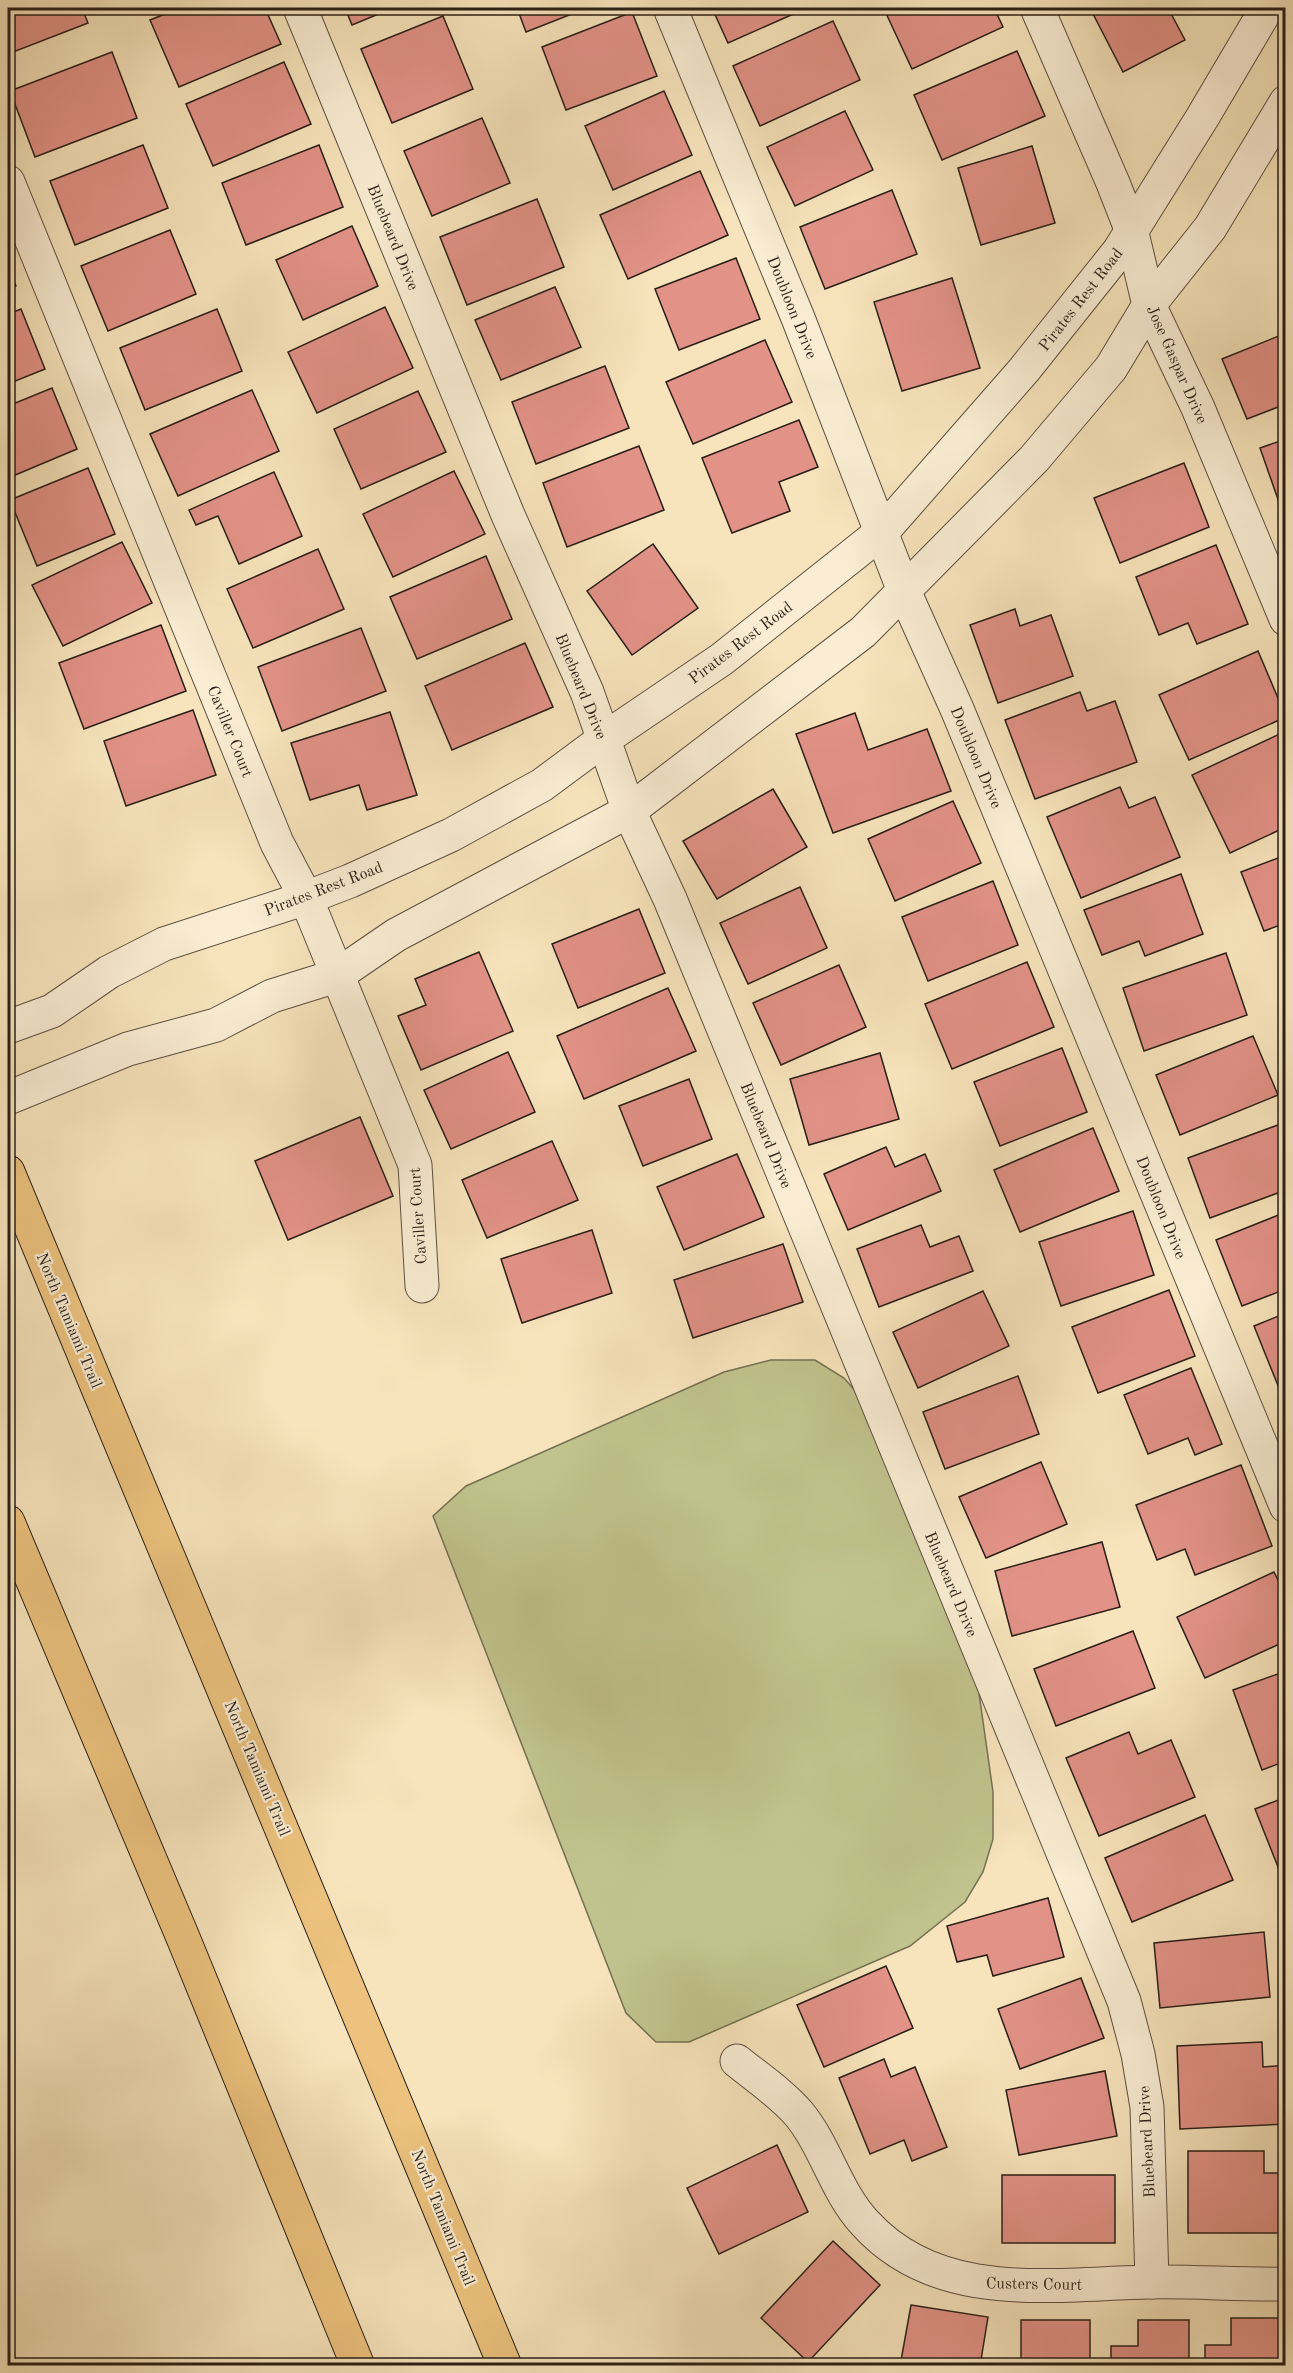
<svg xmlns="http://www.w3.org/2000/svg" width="1293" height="2373" viewBox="0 0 1293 2373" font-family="'Old Standard TT',serif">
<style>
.green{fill:#c1c38e;stroke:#757152;stroke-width:1.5}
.building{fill:#e29287;stroke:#291f16;stroke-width:1.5}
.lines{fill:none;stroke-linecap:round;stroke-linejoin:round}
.street-casing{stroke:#5c5040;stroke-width:35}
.primary-casing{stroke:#291f16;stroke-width:35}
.street{stroke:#faedd3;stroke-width:33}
.primary{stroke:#ecc27e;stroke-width:33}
.labels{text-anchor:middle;stroke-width:4.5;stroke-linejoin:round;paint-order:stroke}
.street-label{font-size:16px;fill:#291f16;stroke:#faedd3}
</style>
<rect width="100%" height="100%" fill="#f7e4bc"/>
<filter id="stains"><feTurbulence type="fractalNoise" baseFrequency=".00333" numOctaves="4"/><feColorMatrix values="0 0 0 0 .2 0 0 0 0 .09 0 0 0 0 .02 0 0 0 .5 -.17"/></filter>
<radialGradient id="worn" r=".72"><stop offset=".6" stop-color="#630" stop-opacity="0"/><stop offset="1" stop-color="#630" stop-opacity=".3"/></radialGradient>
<path class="green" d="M 771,1360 L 815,1360 L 844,1378 L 866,1403 L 974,1658 L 993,1792 L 993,1839 L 983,1872 L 965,1902 L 910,1946 L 689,2042 L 656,2042 L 626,2013 L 433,1516 L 466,1486 L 724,1372 Z"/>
<g class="building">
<path d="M 8,8 L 82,8 L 88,23 L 8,54 Z"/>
<path d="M 180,8 L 265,8 L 281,44 L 179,87 L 150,20 Z"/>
<path d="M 345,8 L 393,8 L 352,25 Z"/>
<path d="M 517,8 L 587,8 L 526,32 Z"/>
<path d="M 712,8 L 807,8 L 728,43 Z"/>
<path d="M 888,8 L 994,8 L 1003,27 L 912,69 L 884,9 Z"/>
<path d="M 1090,8 L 1168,8 L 1185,40 L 1123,72 Z"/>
<path d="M 632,12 L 657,76 L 566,110 L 542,47 Z"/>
<path d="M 443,16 L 473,89 L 392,123 L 361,49 Z"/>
<path d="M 833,21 L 860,80 L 760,126 L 733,66 Z"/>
<path d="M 1017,51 L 1045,116 L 942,160 L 914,95 Z"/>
<path d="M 112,52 L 137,118 L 35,157 L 10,91 Z"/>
<path d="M 284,62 L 311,124 L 213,166 L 186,104 Z"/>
<path d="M 664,91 L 692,155 L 613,190 L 585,126 Z"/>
<path d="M 845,111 L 873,170 L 795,206 L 767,147 Z"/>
<path d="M 482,118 L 510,183 L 432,216 L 404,151 Z"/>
<path d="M 143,145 L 168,208 L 75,245 L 50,181 Z"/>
<path d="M 319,145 L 343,207 L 246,245 L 222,183 Z"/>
<path d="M 1032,146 L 1055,223 L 981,245 L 958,168 Z"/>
<path d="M 700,171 L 728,235 L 628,279 L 600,215 Z"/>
<path d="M 892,190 L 917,254 L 825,289 L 800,227 Z"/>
<path d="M 537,199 L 564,267 L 467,305 L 440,237 Z"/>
<path d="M 352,226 L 378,286 L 303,320 L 276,260 Z"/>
<path d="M 170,230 L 196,294 L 108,331 L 81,266 Z"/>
<path d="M 736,258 L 760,319 L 679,350 L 655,289 Z"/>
<path d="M 8,268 L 16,286 L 8,290 Z"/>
<path d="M 952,278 L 980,368 L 902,391 L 874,302 Z"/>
<path d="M 555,287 L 581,347 L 501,380 L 475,320 Z"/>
<path d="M 385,307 L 413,368 L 317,413 L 288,352 Z"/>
<path d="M 21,309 L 45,369 L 8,384 L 8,314 Z"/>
<path d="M 217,309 L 242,371 L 145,410 L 120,348 Z"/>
<path d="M 1286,333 L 1286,404 L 1247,419 L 1222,359 Z"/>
<path d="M 765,340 L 792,402 L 693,444 L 666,382 Z"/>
<path d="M 605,366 L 629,428 L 536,464 L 512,402 Z"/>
<path d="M 52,388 L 77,449 L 8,478 L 8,406 Z"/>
<path d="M 252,390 L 279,451 L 178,496 L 150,434 Z"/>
<path d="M 418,391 L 446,452 L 361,489 L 334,429 Z"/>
<path d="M 799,420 L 818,467 L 779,482 L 790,511 L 732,533 L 702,458 Z"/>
<path d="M 1286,439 L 1286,503 L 1280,505 L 1260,448 Z"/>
<path d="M 639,446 L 664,510 L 567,547 L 543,483 Z"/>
<path d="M 1184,463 L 1209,527 L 1120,563 L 1094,498 Z"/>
<path d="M 88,468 L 115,534 L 37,566 L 10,500 Z"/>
<path d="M 454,471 L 485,534 L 393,577 L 363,514 Z"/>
<path d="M 274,472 L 302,536 L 239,564 L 218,516 L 196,525 L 189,510 Z"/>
<path d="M 122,542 L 152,603 L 63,646 L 32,585 Z"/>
<path d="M 653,544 L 698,608 L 632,655 L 587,591 Z"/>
<path d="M 1216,545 L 1248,624 L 1197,644 L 1188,623 L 1159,635 L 1136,577 Z"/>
<path d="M 318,549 L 344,609 L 253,648 L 227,589 Z"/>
<path d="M 486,556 L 512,619 L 417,659 L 390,597 Z"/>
<path d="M 1015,609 L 1020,626 L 1051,615 L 1073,676 L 998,703 L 970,625 Z"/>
<path d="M 161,625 L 186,691 L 84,729 L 59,663 Z"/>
<path d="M 361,628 L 386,691 L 282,731 L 258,667 Z"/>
<path d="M 525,643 L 553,707 L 452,750 L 425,686 Z"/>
<path d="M 1258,651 L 1286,717 L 1189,760 L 1159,695 Z"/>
<path d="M 1080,692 L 1087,711 L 1115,701 L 1137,762 L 1035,799 L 1005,720 Z"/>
<path d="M 193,710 L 216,775 L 126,806 L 104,741 Z"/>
<path d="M 390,712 L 417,795 L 367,810 L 359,785 L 310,800 L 291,743 Z"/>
<path d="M 855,713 L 868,750 L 927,729 L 951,791 L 833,833 L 796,734 Z"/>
<path d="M 1286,731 L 1286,827 L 1230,853 L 1192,775 Z"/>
<path d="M 1120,787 L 1129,808 L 1155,797 L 1180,857 L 1081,898 L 1047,817 Z"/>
<path d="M 773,789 L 807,847 L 717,899 L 683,841 Z"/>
<path d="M 953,801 L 981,863 L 895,901 L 868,839 Z"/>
<path d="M 1286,855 L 1286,923 L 1264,931 L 1241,872 Z"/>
<path d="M 1181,874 L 1203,934 L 1145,956 L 1139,941 L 1102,955 L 1084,910 Z"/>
<path d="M 993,881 L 1018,945 L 928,981 L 902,917 Z"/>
<path d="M 800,887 L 827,948 L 748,984 L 720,923 Z"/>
<path d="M 639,909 L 665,973 L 578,1008 L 552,944 Z"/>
<path d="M 479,952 L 513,1031 L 421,1070 L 398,1016 L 426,1005 L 415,979 Z"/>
<path d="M 1226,953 L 1247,1015 L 1144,1051 L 1123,988 Z"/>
<path d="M 1027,962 L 1054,1027 L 952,1069 L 925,1004 Z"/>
<path d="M 839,965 L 866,1027 L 781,1065 L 753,1003 Z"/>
<path d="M 668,988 L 696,1051 L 584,1099 L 557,1036 Z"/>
<path d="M 1253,1036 L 1278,1095 L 1180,1135 L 1156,1075 Z"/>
<path d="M 1062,1048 L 1087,1112 L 1000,1146 L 974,1082 Z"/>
<path d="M 508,1052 L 535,1112 L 451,1149 L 424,1090 Z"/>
<path d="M 880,1053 L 899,1119 L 809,1145 L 790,1079 Z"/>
<path d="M 689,1079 L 712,1139 L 643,1166 L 619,1106 Z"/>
<path d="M 360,1117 L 393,1196 L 288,1240 L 255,1161 Z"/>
<path d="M 1286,1122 L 1286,1190 L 1210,1218 L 1188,1158 Z"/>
<path d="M 1093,1128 L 1119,1191 L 1020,1232 L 994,1170 Z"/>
<path d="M 552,1141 L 578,1200 L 487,1238 L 462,1180 Z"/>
<path d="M 886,1147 L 895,1167 L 925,1154 L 941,1191 L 848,1230 L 824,1174 Z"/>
<path d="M 737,1154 L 764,1217 L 684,1250 L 657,1187 Z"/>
<path d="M 1133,1211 L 1154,1275 L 1061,1306 L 1039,1242 Z"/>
<path d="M 1286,1212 L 1286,1289 L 1242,1306 L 1216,1240 Z"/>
<path d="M 921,1225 L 930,1247 L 959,1236 L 973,1271 L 879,1307 L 857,1249 Z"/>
<path d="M 592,1230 L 612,1293 L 522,1323 L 501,1259 Z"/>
<path d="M 783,1244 L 803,1302 L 693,1338 L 674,1280 Z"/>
<path d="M 1169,1290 L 1195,1356 L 1098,1393 L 1072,1327 Z"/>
<path d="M 983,1291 L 1009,1346 L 918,1388 L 893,1332 Z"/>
<path d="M 1286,1313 L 1286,1385 L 1279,1388 L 1254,1326 Z"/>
<path d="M 1191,1368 L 1222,1444 L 1195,1455 L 1188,1438 L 1148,1454 L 1124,1395 Z"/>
<path d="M 1018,1376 L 1039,1434 L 945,1469 L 923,1412 Z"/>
<path d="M 1041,1462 L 1067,1524 L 986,1558 L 959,1497 Z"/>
<path d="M 1241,1465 L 1272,1546 L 1195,1575 L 1185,1549 L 1157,1560 L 1136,1505 Z"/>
<path d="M 1102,1542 L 1120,1607 L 1012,1636 L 995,1571 Z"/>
<path d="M 1274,1572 L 1286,1596 L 1286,1641 L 1205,1678 L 1177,1617 Z"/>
<path d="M 1133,1631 L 1155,1688 L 1056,1726 L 1034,1669 Z"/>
<path d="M 1286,1671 L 1286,1761 L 1262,1770 L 1233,1690 Z"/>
<path d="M 1129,1732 L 1138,1754 L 1171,1740 L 1195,1797 L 1099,1836 L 1066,1758 Z"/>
<path d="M 1286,1797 L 1286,1870 L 1280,1872 L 1255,1809 Z"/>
<path d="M 1205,1815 L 1233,1880 L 1132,1922 L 1105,1858 Z"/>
<path d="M 1048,1898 L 1064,1957 L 993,1976 L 987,1955 L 957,1962 L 947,1926 Z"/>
<path d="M 1264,1932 L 1270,1997 L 1160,2008 L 1154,1943 Z"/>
<path d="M 886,1966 L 913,2028 L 824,2067 L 797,2005 Z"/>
<path d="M 1081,1978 L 1104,2038 L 1020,2069 L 998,2009 Z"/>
<path d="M 1262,2042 L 1263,2067 L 1286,2065 L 1286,2124 L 1180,2129 L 1177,2046 Z"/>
<path d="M 884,2059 L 891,2077 L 915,2067 L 947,2147 L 912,2161 L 904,2140 L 870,2154 L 839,2078 Z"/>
<path d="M 1105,2071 L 1117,2136 L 1019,2155 L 1006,2090 Z"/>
<path d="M 777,2145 L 808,2212 L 719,2254 L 687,2188 Z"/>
<path d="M 1188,2151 L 1264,2151 L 1264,2173 L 1286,2173 L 1286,2233 L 1188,2233 Z"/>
<rect x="1002" y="2175" width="113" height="68"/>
<path d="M 833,2241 L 880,2285 L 808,2362 L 761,2318 Z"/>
<path d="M 911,2305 L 988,2317 L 980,2366 L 900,2366 Z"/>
<path d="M 1231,2318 L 1283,2318 L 1283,2366 L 1205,2366 L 1205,2345 L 1231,2345 Z"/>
<rect x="1021" y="2320" width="69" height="46"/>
<path d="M 1138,2320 L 1189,2320 L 1189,2366 L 1111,2366 L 1111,2346 L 1138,2346 Z"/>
</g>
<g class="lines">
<defs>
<g id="street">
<path d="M 300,8 L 508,515 L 587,692 L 629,811 L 670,899 L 1124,2001 L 1138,2054 L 1147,2107 L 1152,2282"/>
<path d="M 670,8 L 798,318 L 904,591 L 957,709 L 1286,1506"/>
<path d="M 1037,8 L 1113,183 L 1131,229 L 1149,305 L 1198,408 L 1286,619"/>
<path d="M 8,182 L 277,843 L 306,898 L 415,1165 L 422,1286"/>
<path d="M 8,1027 L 52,1011 L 109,972 L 164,944 L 306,898 L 350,881 L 451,835 L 542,785 L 604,739 L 722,659 L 883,531 L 1024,370 L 1119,251 L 1202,118 L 1267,8"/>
<path d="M 8,1098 L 128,1049 L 216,1025 L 272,996 L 336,976 L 396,935 L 629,811 L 863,632 L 1034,459 L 1111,368 L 1149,305 L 1210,228 L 1286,102"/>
<path d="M 737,2061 C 758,2078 782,2094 799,2114 C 826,2147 836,2192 865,2223 C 938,2304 1052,2284 1149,2282 C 1194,2281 1240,2285 1286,2284"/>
</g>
<g id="primary">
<path d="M 8,1172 L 505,2366"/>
<path d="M 8,1522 L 184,1940 L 358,2366"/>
</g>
</defs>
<use href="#street" class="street-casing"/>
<use href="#primary" class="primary-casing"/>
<use href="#street" class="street"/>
<use href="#primary" class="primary"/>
</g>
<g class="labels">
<g class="street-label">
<text transform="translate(394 237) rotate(68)" y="6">Bluebeard Drive</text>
<text transform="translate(1080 299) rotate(-52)" y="6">Pirates Rest Road</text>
<text transform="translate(793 307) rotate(68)" y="6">Doubloon Drive</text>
<text transform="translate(1178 364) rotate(66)" y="6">Jose Gaspar Drive</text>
<text transform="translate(740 642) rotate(-37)" y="6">Pirates Rest Road</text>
<text transform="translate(582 686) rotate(68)" y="6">Bluebeard Drive</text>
<text transform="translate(231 731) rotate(68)" y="6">Caviller Court</text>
<text transform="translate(977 757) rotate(67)" y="6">Doubloon Drive</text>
<text transform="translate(323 888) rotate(-21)" y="6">Pirates Rest Road</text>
<text transform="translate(767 1135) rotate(68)" y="6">Bluebeard Drive</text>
<text transform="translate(1162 1207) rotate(68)" y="6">Doubloon Drive</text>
<text transform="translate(417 1216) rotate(-94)" y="6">Caviller Court</text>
<text transform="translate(70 1320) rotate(67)" y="6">North Tamiami Trail</text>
<text transform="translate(952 1584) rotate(67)" y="6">Bluebeard Drive</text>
<text transform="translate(258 1768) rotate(67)" y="6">North Tamiami Trail</text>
<text transform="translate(1146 2142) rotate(-93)" y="6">Bluebeard Drive</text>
<text transform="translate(444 2217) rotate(68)" y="6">North Tamiami Trail</text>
<text transform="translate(1034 2283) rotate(1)" y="6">Custers Court</text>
</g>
</g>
<rect width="1293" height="2373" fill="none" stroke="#f7e4bc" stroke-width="30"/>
<rect x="9" y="9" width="1275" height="2355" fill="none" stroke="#291f16" stroke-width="3"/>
<rect x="15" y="15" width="1263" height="2343" fill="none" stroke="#291f16" stroke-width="1.5"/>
<rect width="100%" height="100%" filter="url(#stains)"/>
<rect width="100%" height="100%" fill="url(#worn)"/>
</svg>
